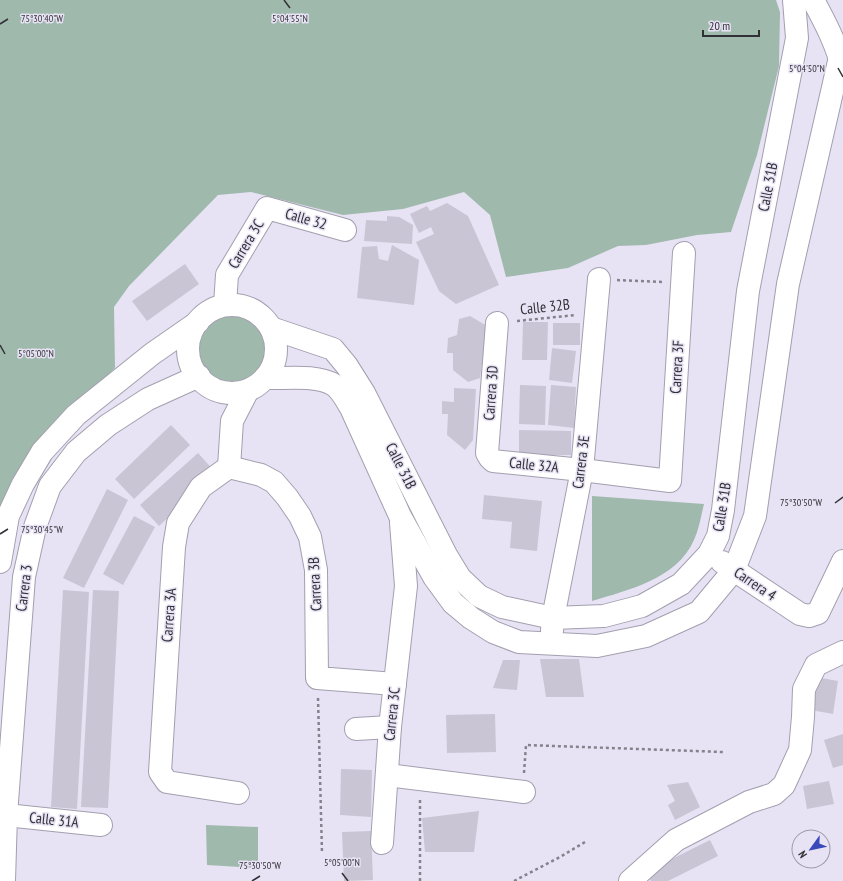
<svg xmlns="http://www.w3.org/2000/svg" width="843" height="881" viewBox="0 0 843 881" font-family="'PT Sans Narrow',sans-serif">
<style>
.green{fill:#a0b9ad}
.building{fill:#c9c5d5}
.lines{fill:none;stroke-linecap:round;stroke-linejoin:round}
.minor-casing{stroke:#a39faf;stroke-width:24}
.major-casing{stroke:#a39faf;stroke-width:24}
.path{stroke:#84828d;stroke-width:2.5;stroke-dasharray:3 3;stroke-linecap:butt}
.minor{stroke:#fff;stroke-width:22}
.major{stroke:#fff;stroke-width:22}
.ticks{fill:none;stroke:#323037;stroke-width:1.5}
.labels{text-anchor:middle;stroke-width:3;stroke-linejoin:round;paint-order:stroke}
.street-label{font-size:15px;fill:#323037;stroke:#e7e3f4}
.ticks-label{font-size:10px;text-anchor:middle;fill:#323037;stroke:#e7e3f4;stroke-width:3;stroke-linejoin:round;paint-order:stroke}
</style>
<rect width="100%" height="100%" fill="#e7e3f4"/>
<g class="green">
<path d="M 0,0 L 776,0 L 780,12 L 779,66 L 757,155 L 731,232 L 697,235 L 646,245 L 618,246 L 568,268 L 506,277 L 490,215 L 464,192 L 403,209 L 343,215 L 251,192 L 218,195 L 129,286 L 114,307 L 115,368 L 60,423 L 0,527 Z"/>
<circle cx="233" cy="349" r="35"/>
<path d="M 592,496 L 704,504 C 701,516 699,529 694,540 C 677,579 628,590 592,601 Z"/>
<path d="M 206,825 L 258,827 L 258,868 L 207,865 Z"/>
</g>
<g class="building">
<path d="M 447,203 L 468,216 L 499,285 L 456,304 L 439,291 L 416,242 L 434,234 L 431,227 L 419,233 L 410,214 L 427,206 L 430,211 Z"/>
<path d="M 387,216 L 399,217 L 413,225 L 412,244 L 364,241 L 366,220 L 387,221 Z"/>
<path d="M 392,245 L 419,260 L 414,305 L 357,298 L 362,247 L 377,246 L 379,259 L 388,261 Z"/>
<path d="M 185,264 L 199,284 L 147,321 L 132,301 Z"/>
<path d="M 470,316 L 487,326 L 480,378 L 468,382 L 453,370 L 453,353 L 447,353 L 448,338 L 457,335 L 459,319 Z"/>
<path d="M 523,322 L 548,322 L 547,360 L 522,360 Z"/>
<rect x="553" y="323" width="27" height="22"/>
<path d="M 552,348 L 576,351 L 572,383 L 549,380 Z"/>
<path d="M 520,385 L 546,386 L 545,425 L 519,424 Z"/>
<path d="M 551,385 L 576,387 L 574,428 L 548,425 Z"/>
<path d="M 454,388 L 476,389 L 473,440 L 465,450 L 447,435 L 448,414 L 442,414 L 442,401 L 454,402 Z"/>
<path d="M 171,425 L 190,445 L 134,499 L 115,479 Z"/>
<path d="M 519,430 L 571,431 L 571,455 L 519,455 Z"/>
<path d="M 198,453 L 216,473 L 159,526 L 140,505 Z"/>
<path d="M 107,489 L 128,500 L 84,588 L 63,578 Z"/>
<path d="M 484,495 L 542,501 L 537,551 L 510,548 L 512,522 L 482,519 Z"/>
<path d="M 134,516 L 155,527 L 123,585 L 103,574 Z"/>
<path d="M 63,590 L 89,592 L 77,809 L 51,807 Z"/>
<path d="M 93,590 L 119,591 L 108,808 L 81,807 Z"/>
<path d="M 540,659 L 579,659 L 584,697 L 546,697 Z"/>
<path d="M 503,660 L 520,660 L 517,690 L 493,688 Z"/>
<path d="M 816,677 L 838,681 L 833,714 L 811,710 Z"/>
<path d="M 495,714 L 496,752 L 447,753 L 446,715 Z"/>
<path d="M 843,734 L 843,765 L 833,768 L 824,740 Z"/>
<path d="M 341,769 L 372,770 L 371,817 L 340,815 Z"/>
<path d="M 829,781 L 834,804 L 807,809 L 803,786 Z"/>
<path d="M 688,782 L 700,807 L 675,820 L 668,805 L 675,801 L 667,785 Z"/>
<path d="M 479,811 L 474,852 L 425,852 L 422,818 Z"/>
<path d="M 371,831 L 373,880 L 344,881 L 342,832 Z"/>
<path d="M 710,840 L 718,856 L 668,881 L 651,881 L 646,872 Z"/>
</g>
<g class="lines">
<defs>
<g id="minor">
<path d="M 225,305 L 227,275 L 267,208 L 345,230"/>
<circle cx="232" cy="349" r="44"/>
<path d="M 497,323 L 487,453 L 490,458 L 493,461 L 582,470 L 670,481 L 684,253"/>
<path d="M 271,328 L 333,349 L 347,366 L 364,393 L 446,555 L 460,578 L 479,596 L 502,607 L 553,618 L 604,616 L 642,606 L 681,584 L 709,554 L 718,536 L 723,510 L 748,291 L 797,38 L 794,0"/>
<path d="M 265,378 C 285,379 316,374 334,385 C 342,391 346,400 351,408 L 400,516 L 434,577 L 453,603 L 471,618 L 493,632 L 519,642 L 597,646 L 646,636 L 699,612 L 734,570 L 755,516 L 788,284 L 840,57"/>
<path d="M 229,467 L 201,487 L 178,523 L 174,547 L 160,772 L 167,782 L 238,793"/>
<path d="M 229,467 L 261,475 L 274,482 L 287,497 L 300,516 L 310,537 L 316,570 L 317,678 L 395,684"/>
<path d="M 229,467 L 232,421 L 248,390"/>
<path d="M 0,562 L 8,516 L 23,484 L 42,452 L 76,415 L 152,354 L 198,322"/>
<path d="M 722,562 L 800,614 L 809,616 L 818,613 L 843,561"/>
<path d="M 552,631 L 553,618 L 582,470 L 599,279"/>
<path d="M 356,729 L 390,727"/>
<path d="M 387,775 L 524,792"/>
<path d="M 6,815 L 101,825"/>
<path d="M 382,843 L 390,727 L 406,586 L 401,523"/>
<path d="M 4,881 L 6,815 L 24,577 L 35,527 L 50,486 L 76,452 L 108,425 L 148,399 L 199,376"/>
<path d="M 630,881 L 676,840 L 749,802 L 774,794 L 784,785 L 800,750 L 803,717 L 804,689 L 816,665 L 843,652"/>
</g>
<path id="major" d="M 813,0 C 825,22 837,45 843,70"/>
</defs>
<use href="#minor" class="minor-casing"/>
<use href="#major" class="major-casing"/>
<g class="path">
<path d="M 617,280 L 662,282"/>
<path d="M 517,321 L 576,315"/>
<path d="M 318,698 L 322,853"/>
<path d="M 524,773 L 526,745 L 723,752"/>
<path d="M 420,881 L 420,798"/>
<path d="M 514,881 L 560,857 L 585,842"/>
</g>
<use href="#minor" class="minor"/>
<use href="#major" class="major"/>
</g>
<path class="ticks" d="M 284,0 L 290,8M 0,24 L 8,19M 838,68 L 843,77M 0,345 L 5,354M 835,503 L 843,497M 0,534 L 8,529M 342,873 L 348,881M 252,881 L 260,876"/>
<g class="labels">
<g class="street-label">
<text transform="translate(768 187) rotate(-79)" y="5">Calle 31B</text>
<text transform="translate(306 219) rotate(16)" y="5">Calle 32</text>
<text transform="translate(246 244) rotate(-59)" y="5">Carrera 3C</text>
<text transform="translate(545 307) rotate(-6)" y="5">Calle 32B</text>
<text transform="translate(677 367) rotate(-87)" y="5">Carrera 3F</text>
<text transform="translate(491 393) rotate(-86)" y="5">Carrera 3D</text>
<text transform="translate(581 462) rotate(-83)" y="5">Carrera 3E</text>
<text transform="translate(534 465) rotate(6)" y="5">Calle 32A</text>
<text transform="translate(401 466) rotate(63)" y="5">Calle 31B</text>
<text transform="translate(722 507) rotate(-81)" y="5">Calle 31B</text>
<text transform="translate(315 584) rotate(-93)" y="5">Carrera 3B</text>
<text transform="translate(755 584) rotate(34)" y="5">Carrera 4</text>
<text transform="translate(24 588) rotate(-83)" y="5">Carrera 3</text>
<text transform="translate(169 615) rotate(-86)" y="5">Carrera 3A</text>
<text transform="translate(392 714) rotate(-84)" y="5">Carrera 3C</text>
<text transform="translate(54 820) rotate(6)" y="5">Calle 31A</text>
</g>
</g>
<g class="ticks-label">
<text x="290" y="22">5°04'55"N</text>
<text x="42" y="22">75°30'40"W</text>
<text x="807" y="72">5°04'50"N</text>
<text x="36" y="357">5°05'00"N</text>
<text x="801" y="506">75°30'50"W</text>
<text x="42" y="533">75°30'45"W</text>
<text x="342" y="866">5°05'00"N</text>
<text x="260" y="869">75°30'50"W</text>
</g>
<g transform="translate(811 849) rotate(237)"><circle r="19" fill="#e7e3f4" stroke="#9f9ba8"/>
<path d="M0-3L7 15L0 10L-7 15Z" fill="#3948bb"/>
<text y="-6" font-size="11" font-weight="bold" text-anchor="middle" fill="#323037">N</text>
</g>
<path d="M703 30v6h56v-6" fill="none" stroke="#323037" stroke-width="2"/>
<text x="709" y="30" font-size="12" fill="#323037" stroke="#e7e3f4" stroke-width="3" paint-order="stroke">20 m</text>
</svg>
